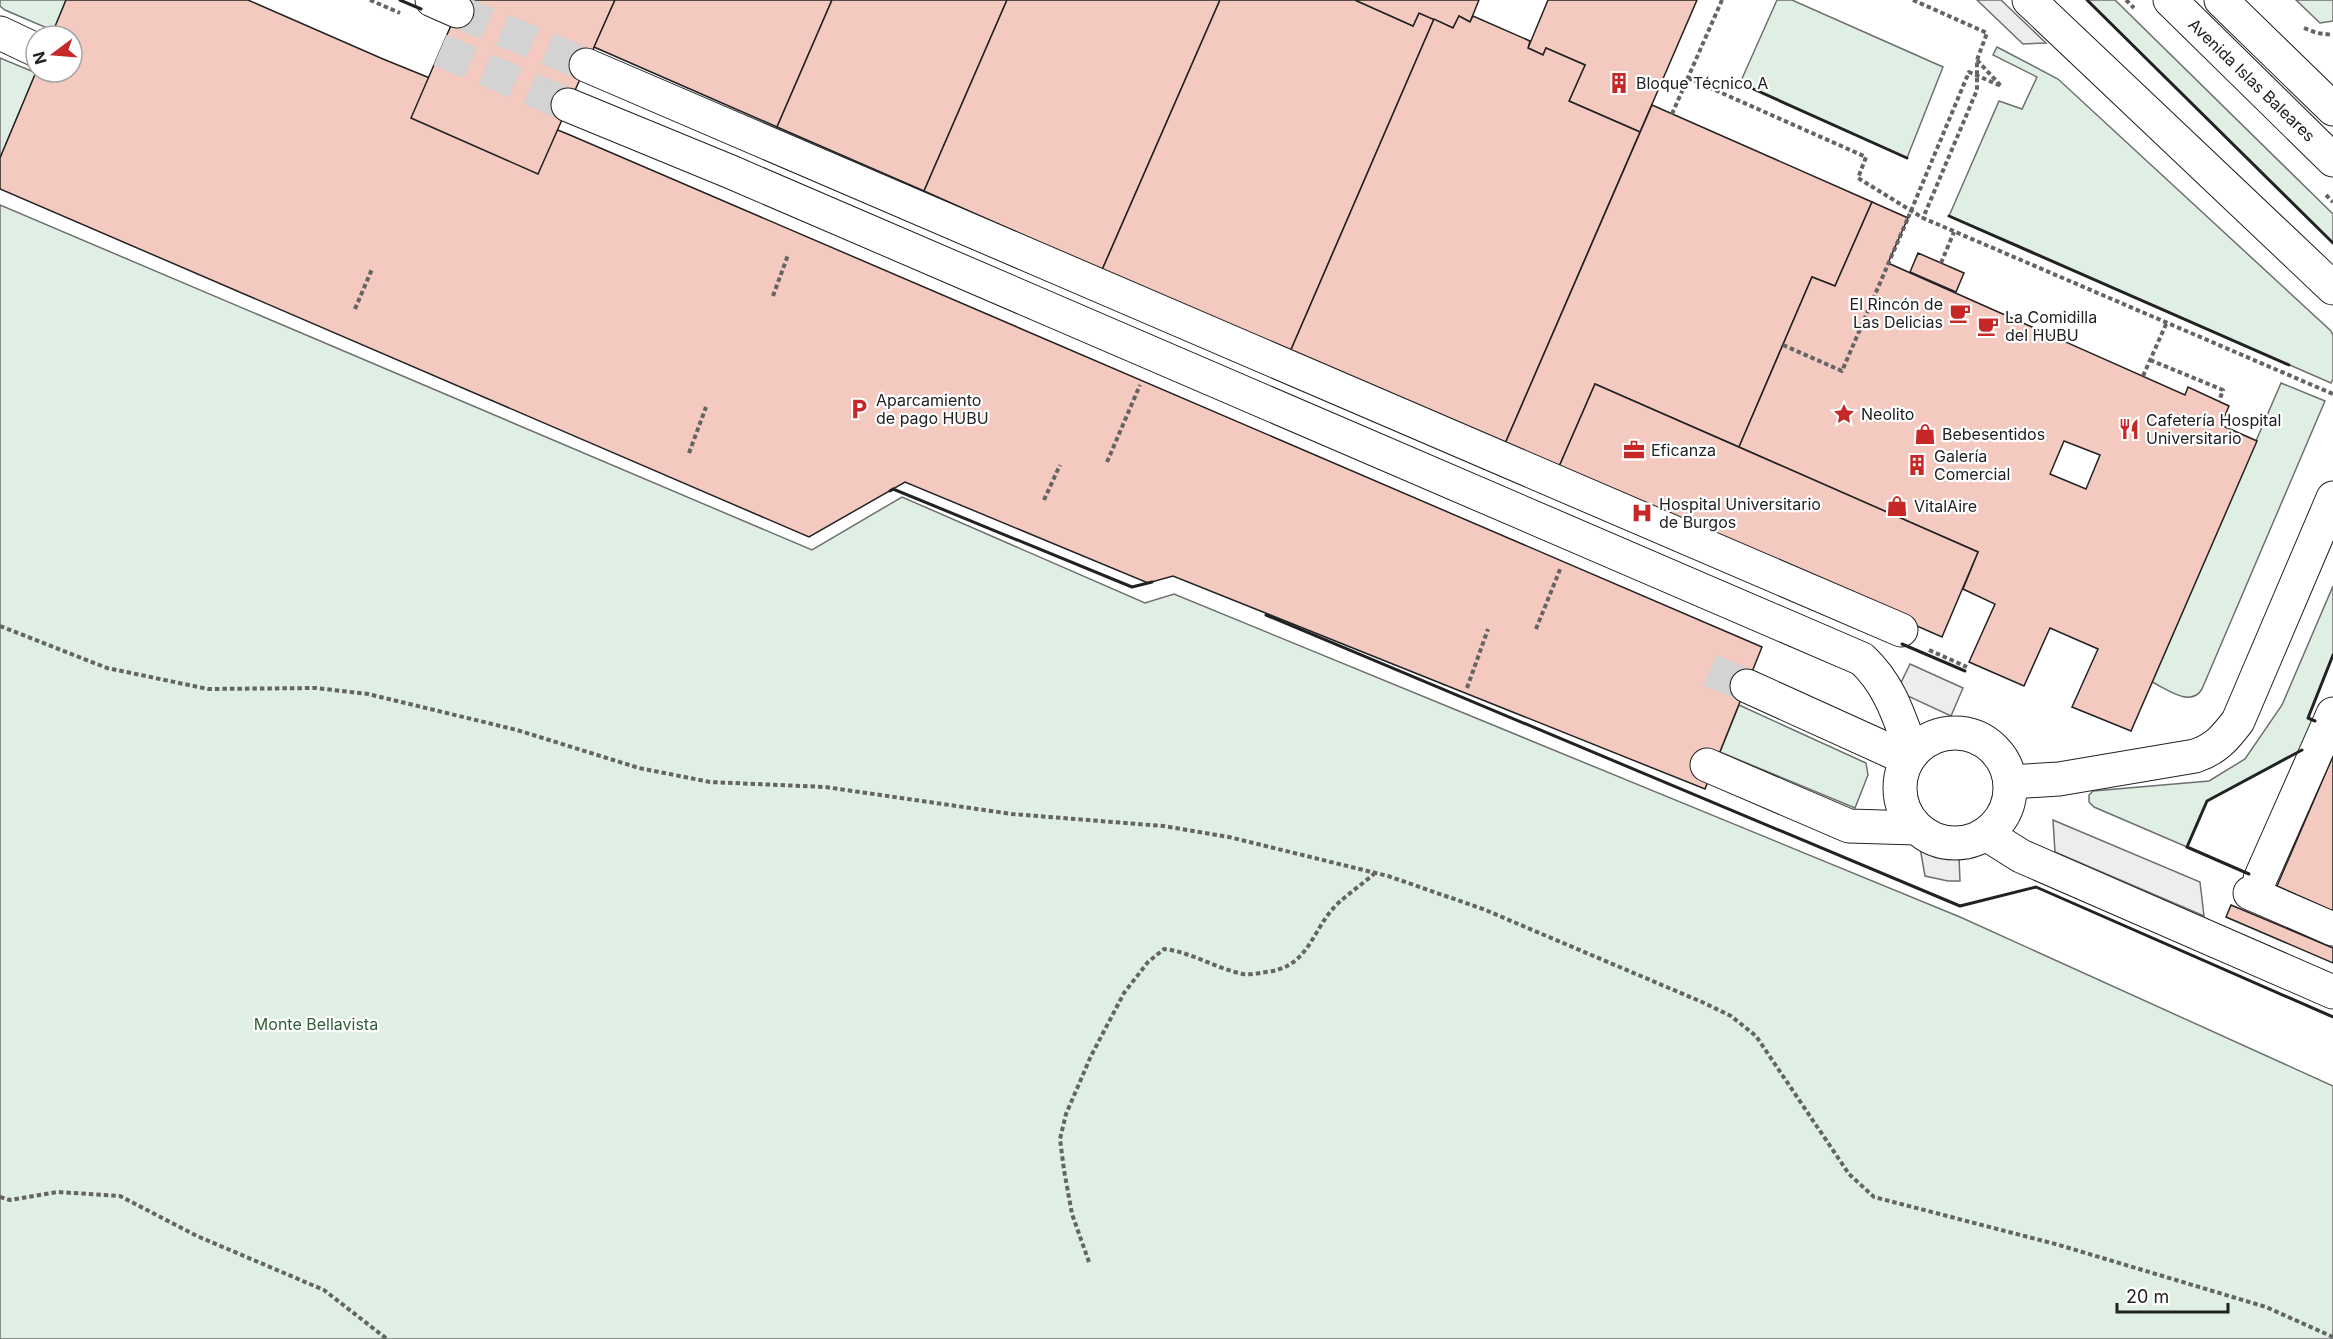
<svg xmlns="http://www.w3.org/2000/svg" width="2333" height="1339" viewBox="0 0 2333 1339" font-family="Inter,sans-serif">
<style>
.green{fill:#e0efe3;stroke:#6f6f6f;stroke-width:1.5}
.parking{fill:#ededed;stroke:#6f6f6f;stroke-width:1.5}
.building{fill:#f3c9c0;stroke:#222;stroke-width:1.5;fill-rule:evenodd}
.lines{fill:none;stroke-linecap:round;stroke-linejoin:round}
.minor-tunnel{stroke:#d3d3d3;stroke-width:33;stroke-dasharray:33 16;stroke-linecap:butt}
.minor-casing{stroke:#222;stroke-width:35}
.major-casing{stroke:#222;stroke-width:35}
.path{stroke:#646464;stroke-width:4;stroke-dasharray:4.5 3;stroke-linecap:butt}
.minor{stroke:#fff;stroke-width:33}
.major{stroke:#fff;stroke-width:33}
.path-bridge{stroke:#646464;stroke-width:4;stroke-dasharray:4.5 3;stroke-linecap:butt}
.wall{stroke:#222;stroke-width:3}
.labels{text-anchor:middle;stroke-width:4.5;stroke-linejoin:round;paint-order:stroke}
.street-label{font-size:16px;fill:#222;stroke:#fff}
.poi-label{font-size:16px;fill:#222;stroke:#fff;text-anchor:start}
.park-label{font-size:16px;fill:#2f5e38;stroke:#fff}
</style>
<rect width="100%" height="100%" fill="#fff"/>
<g class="green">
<path d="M 0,0 L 66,0 L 54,31 L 5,10 L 0,6 Z"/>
<path d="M 1777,0 L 1792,0 L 1943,67 L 1907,158 L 1740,83 Z"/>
<path d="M 2087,0 L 2115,0 L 2333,214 L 2333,243 Z"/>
<path d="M 2296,0 L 2333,0 L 2333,21 L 2320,23 Z"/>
<path d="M 1997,47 L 2058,79 L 2331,331 L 2333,335 L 2333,379 L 2331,383 L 1949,216 L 1999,101 L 2022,109 L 2037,77 L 1993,55 Z"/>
<path d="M 0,58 L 36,73 L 0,158 Z"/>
<path d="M 0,205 L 812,550 L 902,497 L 1145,603 L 1174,594 L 1960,917 L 2333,1086 L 2333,1339 L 0,1339 Z"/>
<path d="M 2281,383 L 2325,401 L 2202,689 C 2191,708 2167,689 2152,682 Z"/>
<path d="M 2333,586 L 2333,655 L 2308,718 L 2318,723 L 2308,747 L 2207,801 L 2187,847 L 2094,807 L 2089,802 L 2089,795 L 2093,791 L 2209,781 L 2245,759 L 2282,705 Z"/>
<path d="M 1739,705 L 1866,763 L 1868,775 L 1855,808 L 1720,752 Z"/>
</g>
<g class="parking">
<path d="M 1977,0 L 2001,0 L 2046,43 L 2023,44 Z"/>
<path d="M 1910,664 L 1963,688 L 1951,716 L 1897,691 Z"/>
<path d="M 2053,820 L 2200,882 L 2204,916 L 2055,852 Z"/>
<path d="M 1919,842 L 1959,856 L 1960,881 L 1948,881 L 1925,876 Z"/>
</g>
<g class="building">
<path d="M 66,0 L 248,0 L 383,59 L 570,135 L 1762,647 L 1705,789 L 1173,576 L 1148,583 L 905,482 L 809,537 L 0,189 L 0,158 L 36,72 L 72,72 L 72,36 L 51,36 Z"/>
<path d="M 462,0 L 615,0 L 538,174 L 411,118 Z"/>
<path d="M 615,0 L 832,0 L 777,127 L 594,47 Z"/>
<path d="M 832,0 L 1007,0 L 924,191 L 777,127 Z"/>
<path d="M 1007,0 L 1220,0 L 1102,270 L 924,191 Z"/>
<path d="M 1220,0 L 1355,0 L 1413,26 L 1419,13 L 1434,19 L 1290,352 L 1102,270 Z"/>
<path d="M 1355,0 L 1479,0 L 1470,22 L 1459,16 L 1453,28 L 1419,13 L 1413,26 Z"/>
<path d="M 1548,0 L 1697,0 L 1640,132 L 1569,101 L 1585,65 L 1546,48 L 1543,55 L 1528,48 Z"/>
<path d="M 1459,16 L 1470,22 L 1473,16 L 1530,41 L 1528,48 L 1543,55 L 1546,48 L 1585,65 L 1569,101 L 1640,132 L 1504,446 L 1290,352 L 1434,19 L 1453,28 Z"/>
<path d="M 1652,105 L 1872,202 L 1835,286 L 1812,277 L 1739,447 L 1595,384 L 1558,469 L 1504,446 Z"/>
<path d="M 1872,202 L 1908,218 L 1888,263 L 2185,395 L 2188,387 L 2229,406 L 2221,425 L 2257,441 L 2131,731 L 2072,707 L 2098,649 L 2050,628 L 2024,686 L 1969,662 L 1995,604 L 1963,589 L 1978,552 L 1739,447 L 1812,277 L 1835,286 ZM 2064,441 L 2100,455 L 2086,489 L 2050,474 Z"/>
<path d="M 1918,253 L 1964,273 L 1956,292 L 1910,272 Z"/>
<path d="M 1595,384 L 1978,552 L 1942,637 L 1558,469 Z"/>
<path d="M 2333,756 L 2333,911 L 2277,886 Z"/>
<path d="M 2231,905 L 2333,948 L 2333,963 L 2226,917 Z"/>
</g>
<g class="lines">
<g class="minor-tunnel">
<path d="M 457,11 L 586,65"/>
<path d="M 440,50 L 568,105"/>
<path d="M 1710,670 L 1747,686"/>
</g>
<defs>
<g id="minor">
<path d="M 432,0 L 457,11"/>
<path d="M 2029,0 L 2333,288"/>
<path d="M 0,33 L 36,50"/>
<path d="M 586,65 L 1901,630"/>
<path d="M 568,105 L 731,172 L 1862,659 C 1890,685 1899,717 1912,752"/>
<path d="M 1747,686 L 1908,759"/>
<circle cx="1955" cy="788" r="55"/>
<path d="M 1707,765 L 1849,826 L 1916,828"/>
<path d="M 2010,782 L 2059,779 L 2195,756 C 2216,749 2225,738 2238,721 L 2333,498"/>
<path d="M 1986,834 L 2021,856 L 2333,992"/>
<path d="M 2260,879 L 2333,714"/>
<path d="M 2250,893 L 2333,929"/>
</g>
<g id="major">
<path d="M 2170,0 L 2333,160"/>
<path d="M 2221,0 L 2333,109"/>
</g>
</defs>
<use href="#minor" class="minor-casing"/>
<use href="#major" class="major-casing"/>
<g class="path">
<path d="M 370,0 L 400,13"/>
<path d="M 1913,0 L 1987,33 L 1977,60 L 1977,90 L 1923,218"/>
<path d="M 2126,0 L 2134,8"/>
<path d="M 2304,28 L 2317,33 L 2333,35"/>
<path d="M 1977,60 L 2001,86"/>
<path d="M 1688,78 L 1866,157 L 1858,178 L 1923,218 L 2333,394"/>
<path d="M 1672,114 L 1722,0"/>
<path d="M 2326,195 L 2333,202"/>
<path d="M 1941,263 L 1954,232"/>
<path d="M 773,296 L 788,255"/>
<path d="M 355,309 L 372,269"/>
<path d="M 1783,345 L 1842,371 L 1908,218"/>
<path d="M 2150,360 L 2223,390 L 2219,401"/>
<path d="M 2143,376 L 2167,322"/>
<path d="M 689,453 L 706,407"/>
<path d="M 1107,462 L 1140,385"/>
<path d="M 1044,500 L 1060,465"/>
<path d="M 0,626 L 107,668 L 208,689 L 316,688 L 368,694 L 517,730 L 639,768 L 710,782 L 825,787 L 1012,814 L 1163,826 L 1229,837 L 1388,876 L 1483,909 L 1702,1002 L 1731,1016 L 1756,1036 L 1849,1174 L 1874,1197 L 2059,1245 L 2266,1307 L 2333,1337"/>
<path d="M 1536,629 L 1561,567"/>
<path d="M 1929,650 L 1967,667"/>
<path d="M 1467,688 L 1488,629"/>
<path d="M 0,1197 L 10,1200 L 57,1192 L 120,1196 L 197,1236 L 324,1290 L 387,1339"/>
<path d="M 1089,1262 L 1072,1214 L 1064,1170 L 1060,1139 L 1066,1114 L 1091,1056 L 1124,993 L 1148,962 L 1164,949 C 1191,952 1215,968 1243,974 C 1251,975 1259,973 1266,972 C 1305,968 1310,938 1330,912 C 1341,898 1362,885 1376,872"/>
</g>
<use href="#minor" class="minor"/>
<use href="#major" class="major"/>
<path class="path-bridge" d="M 1908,218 L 1969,72 L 2001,86"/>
<g class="wall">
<path d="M 400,0 L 421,9"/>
<path d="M 2087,0 L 2333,243"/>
<path d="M 1740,83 L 1907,158"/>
<path d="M 1949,216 L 2289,365"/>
<path d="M 890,491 L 893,489 L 1132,587 L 1152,582"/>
<path d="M 1266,615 L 1960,906 L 2036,887 L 2333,1017"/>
<path d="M 1902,644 L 1965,671"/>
<path d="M 2315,721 L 2308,718 L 2333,655"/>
<path d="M 2249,874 L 2187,847 L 2207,801 L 2302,750"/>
</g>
</g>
<defs>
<symbol id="building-bare" viewBox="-9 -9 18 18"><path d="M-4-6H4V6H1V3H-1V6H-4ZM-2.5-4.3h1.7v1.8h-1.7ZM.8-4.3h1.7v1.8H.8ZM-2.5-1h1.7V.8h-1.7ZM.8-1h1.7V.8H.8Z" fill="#c62828" stroke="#fff" stroke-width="2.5" paint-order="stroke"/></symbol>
<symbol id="cafe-bare" viewBox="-9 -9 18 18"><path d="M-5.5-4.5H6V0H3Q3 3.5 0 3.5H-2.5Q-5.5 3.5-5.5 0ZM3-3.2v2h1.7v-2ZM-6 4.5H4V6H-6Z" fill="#c62828" stroke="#fff" stroke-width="2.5" paint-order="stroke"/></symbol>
<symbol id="parking-bare" viewBox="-9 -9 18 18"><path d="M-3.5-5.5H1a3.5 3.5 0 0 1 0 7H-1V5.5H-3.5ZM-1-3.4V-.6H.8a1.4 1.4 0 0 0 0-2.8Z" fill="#c62828" stroke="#fff" stroke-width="2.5" paint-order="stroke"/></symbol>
<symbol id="sight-bare" viewBox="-9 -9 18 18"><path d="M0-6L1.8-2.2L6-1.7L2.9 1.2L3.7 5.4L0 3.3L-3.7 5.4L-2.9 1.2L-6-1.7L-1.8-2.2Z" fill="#c62828" stroke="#fff" stroke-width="2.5" paint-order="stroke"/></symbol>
<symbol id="restaurant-bare" viewBox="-9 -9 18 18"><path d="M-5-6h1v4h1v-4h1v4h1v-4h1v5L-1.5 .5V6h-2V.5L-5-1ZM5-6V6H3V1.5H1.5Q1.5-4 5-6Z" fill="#c62828" stroke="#fff" stroke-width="2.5" paint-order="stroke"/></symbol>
<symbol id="shop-bare" viewBox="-9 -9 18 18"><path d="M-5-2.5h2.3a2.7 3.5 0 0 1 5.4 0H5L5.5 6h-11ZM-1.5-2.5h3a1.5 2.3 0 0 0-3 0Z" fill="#c62828" stroke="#fff" stroke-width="2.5" paint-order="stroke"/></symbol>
<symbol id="office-bare" viewBox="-9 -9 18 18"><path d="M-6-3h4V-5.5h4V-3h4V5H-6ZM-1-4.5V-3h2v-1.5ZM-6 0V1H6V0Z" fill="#c62828" stroke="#fff" stroke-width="2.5" paint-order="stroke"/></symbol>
<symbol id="hospital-bare" viewBox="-9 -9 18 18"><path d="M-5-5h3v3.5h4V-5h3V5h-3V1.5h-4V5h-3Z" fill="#c62828" stroke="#fff" stroke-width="2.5" paint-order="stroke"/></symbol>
</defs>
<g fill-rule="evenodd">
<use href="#building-bare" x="1604" y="68" width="30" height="30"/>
<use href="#cafe-bare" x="1945" y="298" width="30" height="30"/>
<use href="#cafe-bare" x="1973" y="311" width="30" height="30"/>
<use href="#parking-bare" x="844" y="394" width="30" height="30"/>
<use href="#sight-bare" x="1829" y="399" width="30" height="30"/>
<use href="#restaurant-bare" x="2114" y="414" width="30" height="30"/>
<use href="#shop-bare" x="1910" y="419" width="30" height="30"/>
<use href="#office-bare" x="1619" y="435" width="30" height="30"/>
<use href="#building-bare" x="1902" y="450" width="30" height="30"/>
<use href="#shop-bare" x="1882" y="491" width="30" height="30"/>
<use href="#hospital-bare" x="1627" y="498" width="30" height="30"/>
</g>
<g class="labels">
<g class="street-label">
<text transform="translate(2252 80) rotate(44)" y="6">Avenida Islas Baleares</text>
</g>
<g class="poi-label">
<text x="1636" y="89">Bloque Técnico A</text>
<text x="1943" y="310" text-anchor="end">El Rincón de<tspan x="1943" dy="18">Las Delicias</tspan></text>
<text x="2005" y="323">La Comidilla<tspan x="2005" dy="18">del HUBU</tspan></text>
<text x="876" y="406">Aparcamiento<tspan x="876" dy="18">de pago HUBU</tspan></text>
<text x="1861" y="420">Neolito</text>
<text x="2146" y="426">Cafetería Hospital<tspan x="2146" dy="18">Universitario</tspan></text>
<text x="1942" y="440">Bebesentidos</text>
<text x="1651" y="456">Eficanza</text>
<text x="1934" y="462">Galería<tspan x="1934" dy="18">Comercial</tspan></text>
<text x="1659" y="510">Hospital Universitario<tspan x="1659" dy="18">de Burgos</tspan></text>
<text x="1914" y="512">VitalAire</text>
</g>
<g class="park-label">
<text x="316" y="1030">Monte Bellavista</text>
</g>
</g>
<g transform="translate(54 54) rotate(254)"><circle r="28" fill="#ffffff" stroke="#a7a7a7" stroke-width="1.5"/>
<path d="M0-4.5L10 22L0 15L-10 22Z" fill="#c62828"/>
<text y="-9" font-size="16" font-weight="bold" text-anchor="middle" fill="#222222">N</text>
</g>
<path d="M2117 1303v9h111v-9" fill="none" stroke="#222222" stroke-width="3"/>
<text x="2126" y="1303" font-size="18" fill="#222222" stroke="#ffffff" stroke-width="4.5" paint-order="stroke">20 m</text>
</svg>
